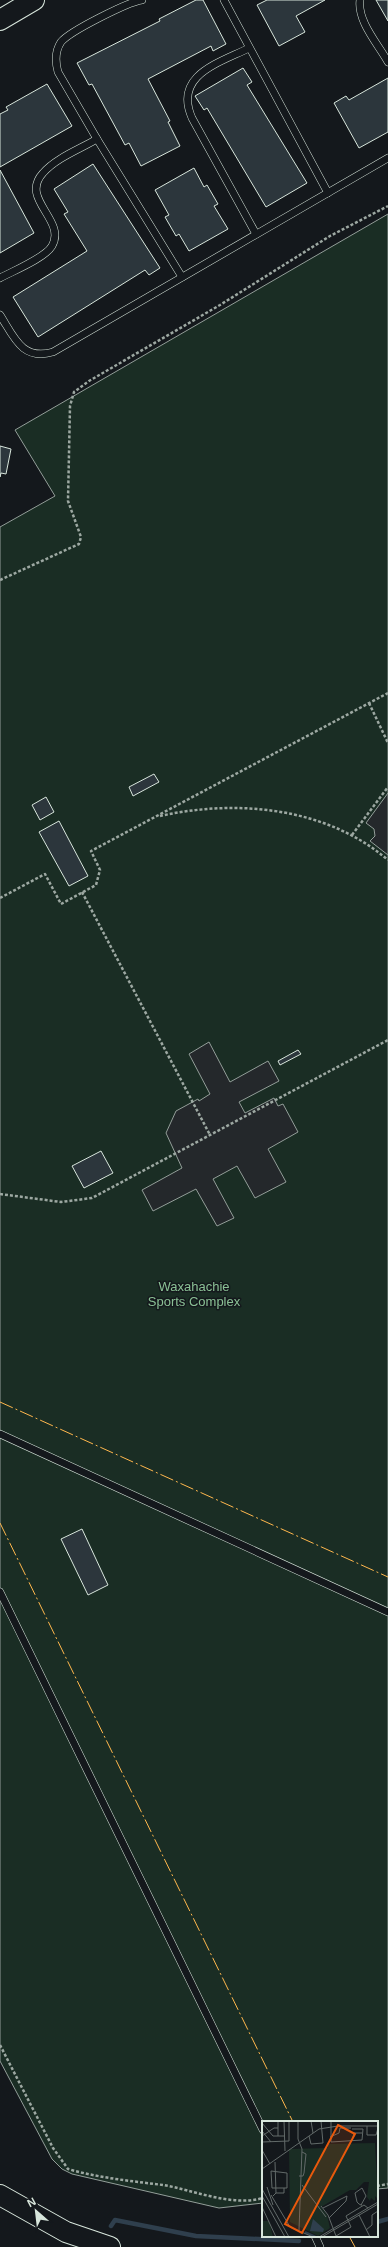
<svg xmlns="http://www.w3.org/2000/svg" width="388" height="2247" viewBox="0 0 388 2247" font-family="Arial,sans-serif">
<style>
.green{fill:#1a2d24;stroke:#939e99}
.parking{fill:#24282b;stroke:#939e99}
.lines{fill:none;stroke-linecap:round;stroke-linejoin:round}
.stream{stroke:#2f3f4d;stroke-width:4.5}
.building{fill:#2c363c;stroke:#d8e6dc}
.lane-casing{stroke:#d8e6dc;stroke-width:8}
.secondary-casing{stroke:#d8e6dc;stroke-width:22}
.path{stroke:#9da8a2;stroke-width:2.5;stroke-dasharray:3 2;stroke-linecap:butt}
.lane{stroke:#14181c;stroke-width:7}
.secondary{stroke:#14181c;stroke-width:20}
.power{stroke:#ffb74d;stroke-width:1;stroke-dasharray:14 3 2 3;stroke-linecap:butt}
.labels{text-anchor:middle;stroke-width:3;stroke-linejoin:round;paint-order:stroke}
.park-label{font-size:13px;fill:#8ac095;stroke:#14181c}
.inset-river{fill:none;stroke:#2f3f4d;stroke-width:2}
.inset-road{fill:none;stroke:#626a69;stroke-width:1}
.view{fill:#e8590c;fill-opacity:0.15;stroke:#e8590c;stroke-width:2}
.inset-edge{fill:none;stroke:#d8e6dc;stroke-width:2}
</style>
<rect width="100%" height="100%" fill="#14181c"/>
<path class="green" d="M 388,214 L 388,2188 L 377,2189 L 377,2122 L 263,2122 L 263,2203 L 219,2208 L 72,2174 L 62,2169 L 52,2159 L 0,2061 L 0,527 L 55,496 L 15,430 Z"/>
<g class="parking">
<path d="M 388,793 L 388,855 L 370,841 L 375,836 L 374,829 L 366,823 Z"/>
<path d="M 209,1042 L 230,1082 L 268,1061 L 279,1081 L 239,1102 L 245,1113 L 274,1098 L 278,1106 L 283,1104 L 298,1132 L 268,1149 L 286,1182 L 255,1198 L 237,1166 L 213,1179 L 234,1218 L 217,1226 L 196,1189 L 153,1211 L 142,1190 L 182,1168 L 166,1133 L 176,1111 L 198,1099 L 199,1101 L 210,1094 L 189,1054 Z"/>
</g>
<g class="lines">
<g class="stream">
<path d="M 377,2222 L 388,2219"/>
<path d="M 111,2226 L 115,2220 L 196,2236 L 299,2241"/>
</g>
</g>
<g class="building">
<path d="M 196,0 L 203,0 L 226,44 L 213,51 L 211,46 L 148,79 L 170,121 L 168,122 L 180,146 L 141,166 L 129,143 L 125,145 L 92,84 L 89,85 L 77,63 L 160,21 L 159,19 Z"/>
<path d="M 267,0 L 325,0 L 296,16 L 305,32 L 279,46 L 257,5 Z"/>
<path d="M 376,0 L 388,0 L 388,21 Z"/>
<path d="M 243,68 L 252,82 L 247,85 L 307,183 L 266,207 L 207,108 L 204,110 L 195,96 Z"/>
<path d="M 388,78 L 388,132 L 359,148 L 334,103 L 346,96 L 349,100 Z"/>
<path d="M 47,84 L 72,126 L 0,167 L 0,114 L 8,110 L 6,107 Z"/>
<path d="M 93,164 L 160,268 L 149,275 L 145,270 L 38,337 L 13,297 L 87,251 L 64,214 L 68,212 L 54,189 Z"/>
<path d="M 194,168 L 204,187 L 207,185 L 218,204 L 214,206 L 228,229 L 189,251 L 179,234 L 176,236 L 165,217 L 169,215 L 155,190 Z"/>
<path d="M 0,170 L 34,233 L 0,253 Z"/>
<path d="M 0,446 L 11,449 L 6,474 L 1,473 L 0,477 Z"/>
<path d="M 154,774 L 159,782 L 133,796 L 129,787 Z"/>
<path d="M 46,797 L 54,812 L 40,820 L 32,805 Z"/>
<path d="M 59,821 L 88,876 L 69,886 L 39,832 Z"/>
<path d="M 298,1050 L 301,1054 L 280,1065 L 278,1061 Z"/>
<path d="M 101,1151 L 113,1173 L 84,1188 L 72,1166 Z"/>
<path d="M 82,1529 L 108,1585 L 88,1595 L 61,1539 Z"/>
</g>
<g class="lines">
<defs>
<g id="lane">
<path d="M 224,0 L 328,193"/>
<path d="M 360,0 C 357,21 378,44 388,62"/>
<path d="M 249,48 C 219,63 173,75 192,118 L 256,234"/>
<path d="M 97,139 L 182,277"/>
<path d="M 0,278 C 13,271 45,258 52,246 C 67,220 19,199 43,173 C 56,158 80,149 97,139 L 58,72 C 55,61 55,51 61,42 C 70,31 128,2 142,0"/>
<path d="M 0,315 C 14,337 22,361 53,352 L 388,158"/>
<path d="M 0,1434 L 388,1612"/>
<path d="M 0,1592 L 263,2130"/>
<path d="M 315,2236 L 320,2247"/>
</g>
<g id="secondary">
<path d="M 0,20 L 34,0"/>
<path d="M 0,2195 L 66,2232 L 110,2247"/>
</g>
</defs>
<use href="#lane" class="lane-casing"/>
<use href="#secondary" class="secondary-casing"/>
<g class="path">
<path d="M 0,580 L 79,544 L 81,537 L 68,501 L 70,406 L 74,392 L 89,381 L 220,305 L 330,236 L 388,206"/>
<path d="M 369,703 L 388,743"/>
<path d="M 160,816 C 237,799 326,807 388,860"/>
<path d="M 352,835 L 388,787"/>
<path d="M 82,892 L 210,1135"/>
<path d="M 0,898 L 45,874 L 61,904 L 96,885 L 100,870 L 91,851 L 388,693"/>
<path d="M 0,1194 L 61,1202 L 92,1198 L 388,1040"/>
<path d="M 0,2045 L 53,2148 L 68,2169 C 99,2178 131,2181 163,2185 C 194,2190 231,2207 263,2198"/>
<path d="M 377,2186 L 388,2184"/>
</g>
<use href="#lane" class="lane"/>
<use href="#secondary" class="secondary"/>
<g class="power">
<path d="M 0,1402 L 388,1577"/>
<path d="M 0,1523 L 293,2122"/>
<path d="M 349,2236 L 355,2247"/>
</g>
</g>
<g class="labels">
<g class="park-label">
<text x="194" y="1291">Waxahachie<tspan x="194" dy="15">Sports Complex</tspan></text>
</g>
</g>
<g transform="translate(262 2121)">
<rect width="116" height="116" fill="#14181c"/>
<path d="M 113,22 L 116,78 L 113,75 L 113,80 L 109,77 L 108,80 L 105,76 L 107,61 L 102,61 L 94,69 L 88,69 L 59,86 L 65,94 L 68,107 L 56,115 L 28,101 L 27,28 L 66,27 L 66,23 ZM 0,100 L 7,100 L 11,116 L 0,116 Z" fill="#1a2d24"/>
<path d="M 51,98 L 62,108 L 61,111 L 48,110 Z" fill="#2f3f4d"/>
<path class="inset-river" d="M 43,111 L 54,116"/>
<path class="inset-road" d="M 22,0 L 23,30M 36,0 L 36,18 L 40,28 L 37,109M 49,0 L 51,12M 69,0 L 69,21 L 100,19 L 101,8 L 90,8M 0,2 L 11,15 L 22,15M 105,5 L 105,14 L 114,14 L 116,7M 0,10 L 9,21M 0,15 L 12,7 L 16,7M 16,15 L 16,0M 47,15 L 49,23 L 61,22 L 59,0M 68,16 L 77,12 L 78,7 L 89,7M 91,16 L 92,12 L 100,12M 0,21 L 27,20 L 27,0M 0,29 L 8,43M 0,48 L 57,8 L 76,5 L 116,5M 9,50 L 25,52 L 25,67 L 10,67 ZM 37,55 L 41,55 L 42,52 L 44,33 L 40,31M 40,64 L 64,96M 5,66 L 11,84M 0,68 L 27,116M 14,72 L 22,72 L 22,67M 9,74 L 28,106 L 51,116M 0,75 L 23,116M 11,75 L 14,72 L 13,41M 99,84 L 104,75 L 100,67 L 93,72 L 95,81 L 97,83 L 99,84 L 100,84M 59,85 L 66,94 L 74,115M 0,86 L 14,116M 61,87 L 85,75 L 84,80 L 67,97M 97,94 L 108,116M 104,109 L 110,104 L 110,94 L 116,90M 74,115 L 89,106 L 84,95 L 102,84 L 106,87M 57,116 L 116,81M 60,116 L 116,83"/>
<path class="view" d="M 76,4 L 93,13 L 40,112 L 23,103 Z"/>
<rect width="116" height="116" class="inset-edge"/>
</g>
<g transform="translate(36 2211) rotate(332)" stroke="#14181c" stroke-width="3" paint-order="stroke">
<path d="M0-3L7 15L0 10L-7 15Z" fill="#d8e6dc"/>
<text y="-6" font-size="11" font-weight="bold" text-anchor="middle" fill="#d8e6dc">N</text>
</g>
</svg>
